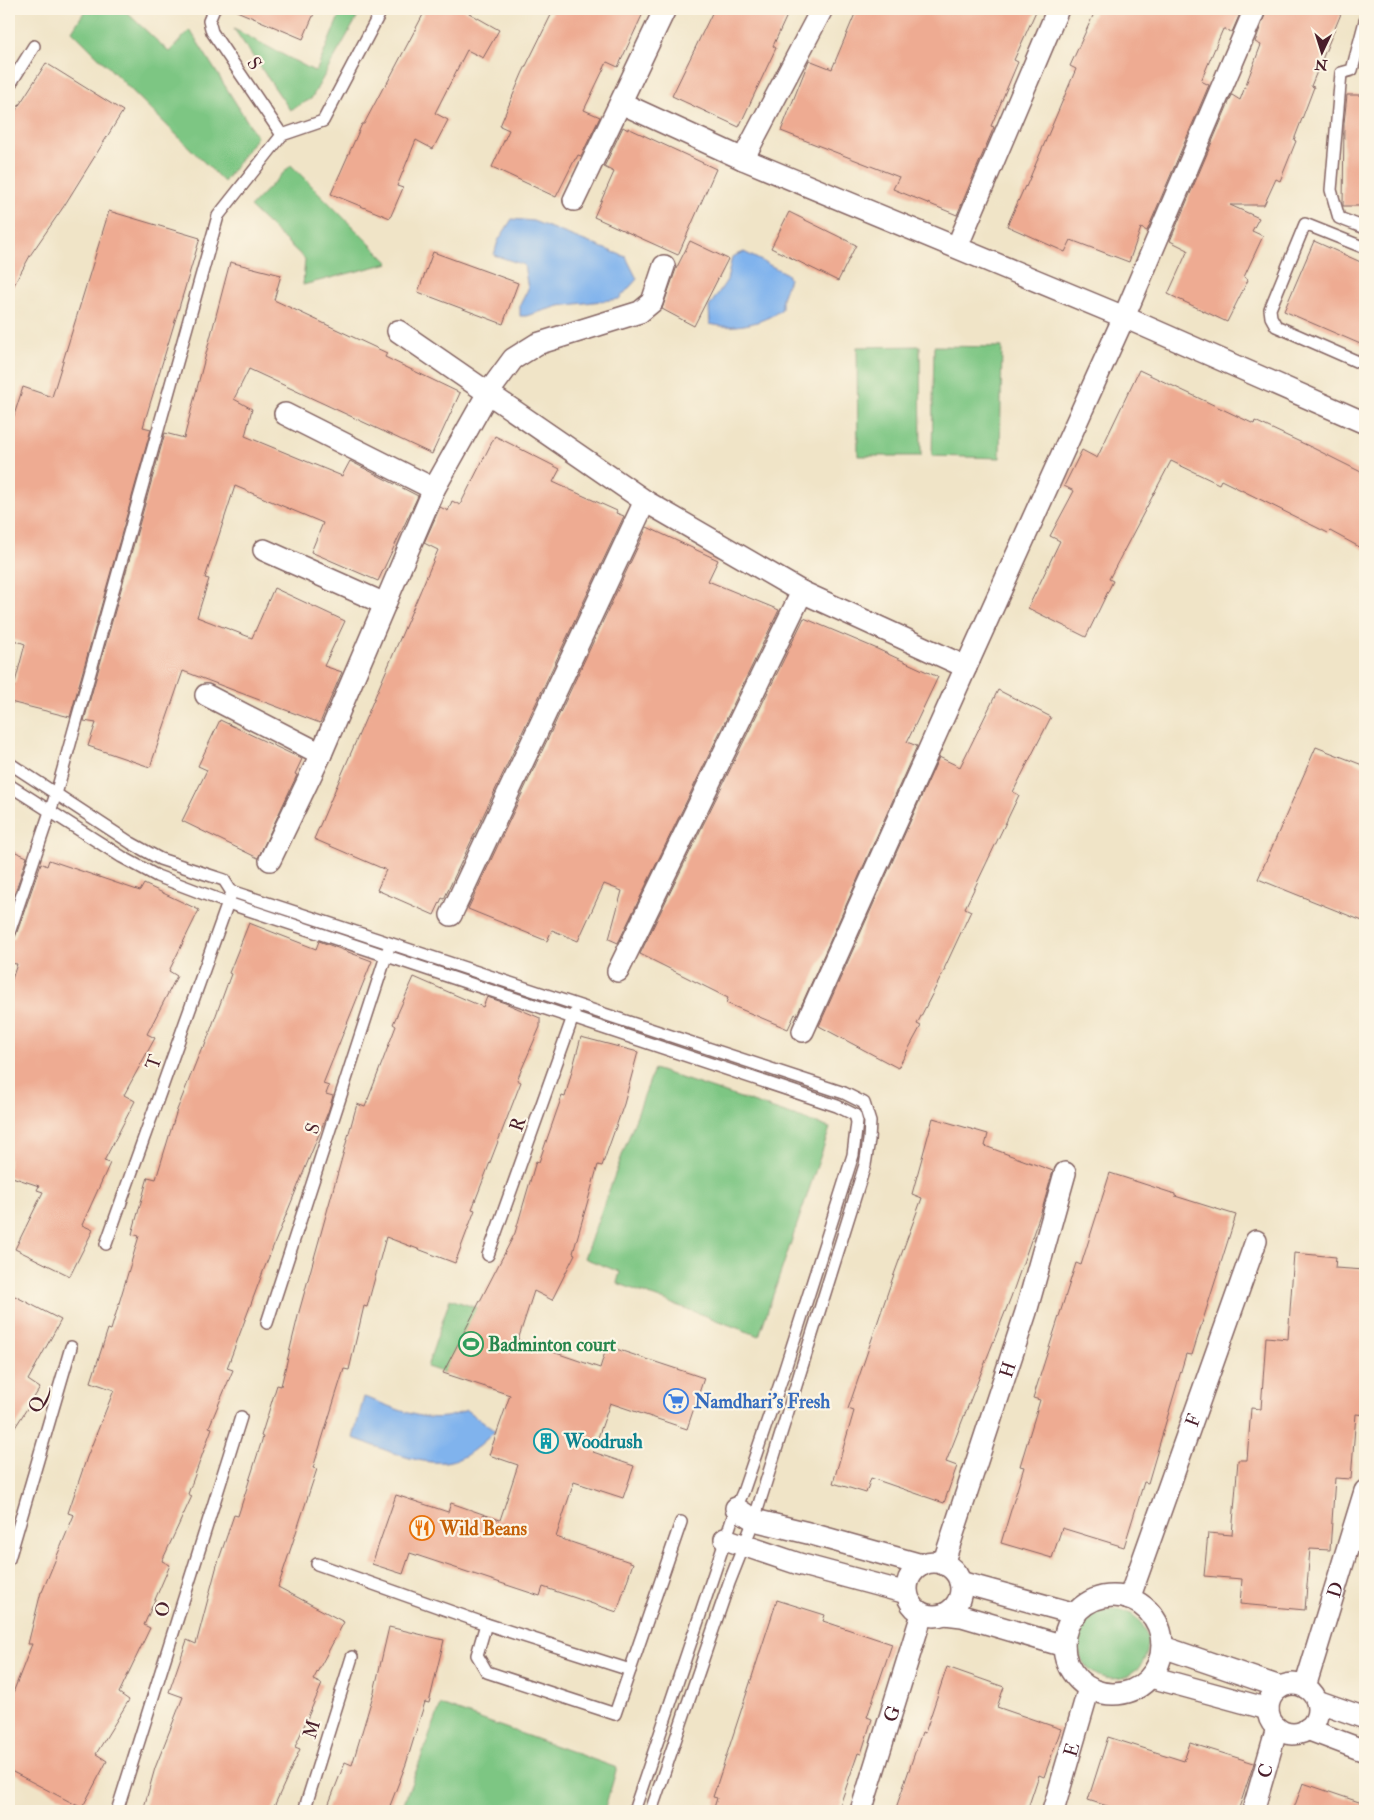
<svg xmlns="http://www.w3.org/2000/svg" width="1374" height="1820" viewBox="0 0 1374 1820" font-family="'IM FELL Double Pica',serif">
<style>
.green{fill:#7dc683;stroke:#647257}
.water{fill:#80b3ed;stroke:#65698c}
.building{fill:#eeab92}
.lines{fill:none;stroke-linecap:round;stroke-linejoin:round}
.lane-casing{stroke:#846462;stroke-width:14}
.street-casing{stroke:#846462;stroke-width:24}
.lane{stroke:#fff;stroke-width:11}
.street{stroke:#fff;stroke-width:21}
.labels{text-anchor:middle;stroke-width:4.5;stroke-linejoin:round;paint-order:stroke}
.street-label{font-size:19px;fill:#4a1f2b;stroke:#fcf5e5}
.leisure-label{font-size:19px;font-weight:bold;fill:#27864d;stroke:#fcf5e5;text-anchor:start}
.shop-label{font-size:19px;font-weight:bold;fill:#366cbe;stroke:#fcf5e5;text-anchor:start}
.culture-label{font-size:19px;font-weight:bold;fill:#0d838f;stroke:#fcf5e5;text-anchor:start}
.food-label{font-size:19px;font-weight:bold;fill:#c56008;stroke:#fcf5e5;text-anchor:start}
</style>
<rect width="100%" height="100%" fill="#fcf5e5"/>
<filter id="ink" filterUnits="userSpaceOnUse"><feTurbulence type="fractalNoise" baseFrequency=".02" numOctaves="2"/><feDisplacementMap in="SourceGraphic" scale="10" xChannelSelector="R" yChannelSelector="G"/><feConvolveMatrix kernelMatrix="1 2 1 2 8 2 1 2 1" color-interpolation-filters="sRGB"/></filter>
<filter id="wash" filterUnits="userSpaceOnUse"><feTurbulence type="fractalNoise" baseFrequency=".0096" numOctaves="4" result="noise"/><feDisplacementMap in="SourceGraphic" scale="20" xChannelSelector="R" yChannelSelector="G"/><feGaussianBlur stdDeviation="1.12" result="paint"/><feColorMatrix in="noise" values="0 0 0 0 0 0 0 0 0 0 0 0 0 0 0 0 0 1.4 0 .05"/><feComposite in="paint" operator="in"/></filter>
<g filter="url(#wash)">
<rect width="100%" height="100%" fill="#f0e4c7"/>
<g class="green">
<path d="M 86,9 L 123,9 L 169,52 L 190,30 L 257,137 L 224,182 L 72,31 Z"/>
<path d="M 342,9 L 362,9 L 311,99 L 290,110 L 234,29 L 316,72 Z"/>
<path d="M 291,165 L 389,263 L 303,285 L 305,259 L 250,207 Z"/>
<path d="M 920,346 L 921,456 L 858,456 L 857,347 Z"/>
<path d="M 934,346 L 1002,347 L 1000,458 L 932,456 Z"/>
<path d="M 654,1069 L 830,1128 L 759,1336 L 617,1283 L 620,1272 L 584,1258 Z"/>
<path d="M 450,1299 L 516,1321 L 493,1389 L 427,1367 Z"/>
<circle cx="1113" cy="1644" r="35"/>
<path d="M 441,1705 L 617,1768 L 604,1811 L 401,1811 Z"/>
</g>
<g class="water">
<path d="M 512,219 L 533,221 L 626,257 L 637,279 L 619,299 L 559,306 L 526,316 L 520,316 L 520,305 L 528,289 L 524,265 L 494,255 L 498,241 Z"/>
<path d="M 744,252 L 787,274 L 789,279 L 782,298 L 782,309 C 763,324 733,330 710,324 L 709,307 L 727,280 L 732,257 Z"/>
<path d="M 364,1397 C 397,1408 432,1429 466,1410 L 495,1431 C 486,1440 476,1449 465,1456 C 432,1474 386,1449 353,1438 Z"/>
</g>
<g id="blocks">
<g class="building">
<path d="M 232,9 L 316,9 L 303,39 Z"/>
<path d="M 426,9 L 462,9 L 499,30 L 483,58 L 467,50 L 435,113 L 448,120 L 433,149 L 416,140 L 397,186 L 403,188 L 390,218 L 331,194 L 362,124 L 364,124 L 384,86 L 385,87 Z"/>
<path d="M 554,9 L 645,9 L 618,67 L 607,62 L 584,110 L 600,117 L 581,156 L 578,155 L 576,159 L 575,159 L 556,197 L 492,167 L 509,130 L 500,126 L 522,74 Z"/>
<path d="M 714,9 L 790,9 L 773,46 L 776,48 L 739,127 L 672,96 Z"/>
<path d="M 857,9 L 1037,9 L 1014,60 L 1018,62 L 991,126 L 994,127 L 957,215 L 893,189 L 899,177 L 781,131 L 809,60 L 832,69 Z"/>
<path d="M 1096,9 L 1242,9 L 1232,32 L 1223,29 L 1201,81 L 1209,85 L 1147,231 L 1141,228 L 1129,262 L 1071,240 L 1065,252 L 1007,226 L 1025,186 L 1026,187 L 1076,69 L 1070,66 Z"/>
<path d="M 1267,9 L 1343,9 L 1311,86 L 1314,87 L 1294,140 L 1296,141 L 1280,181 L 1276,179 L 1264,205 L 1230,205 L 1259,218 L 1252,231 L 1263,236 L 1244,277 L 1248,280 L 1227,322 L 1168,294 L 1188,250 L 1170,241 L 1232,95 L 1240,100 L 1261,45 L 1255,42 Z"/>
<path d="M 46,63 L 123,111 L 64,206 L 31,254 L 9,294 L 9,121 Z"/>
<path d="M 1347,95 L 1365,95 L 1365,206 L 1343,206 L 1344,123 Z"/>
<path d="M 623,127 L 628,130 L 628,128 L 716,169 L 678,255 L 594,217 L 614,172 L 604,167 Z"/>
<path d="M 109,211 L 200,238 L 143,427 L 151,429 L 70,717 L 10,702 L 25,644 L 9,638 L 9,431 L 23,387 L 52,397 Z"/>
<path d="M 789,212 L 856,245 L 838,281 L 771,248 Z"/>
<path d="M 690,241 L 728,259 L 694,326 L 662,309 L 676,269 Z"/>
<path d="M 1314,241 L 1365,264 L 1365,346 L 1284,311 Z"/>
<path d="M 433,252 L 518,283 L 503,324 L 418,292 Z"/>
<path d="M 230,262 L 281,275 L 274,300 L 387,353 L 385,357 L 460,393 L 432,454 L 249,369 L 234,399 L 252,409 L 245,436 L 342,476 L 350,461 L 418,496 L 378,581 L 311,552 L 323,523 L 235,486 L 205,578 L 209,579 L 197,617 L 252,638 L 274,588 L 345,621 L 324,666 L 342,672 L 320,723 L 183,671 L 150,767 L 88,746 L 96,723 L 84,721 L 165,433 L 184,438 Z"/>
<path d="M 1139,370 L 1254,424 L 1255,421 L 1313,448 L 1365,474 L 1365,550 L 1330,531 L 1328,533 L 1221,480 L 1219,484 L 1171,461 L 1109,579 L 1113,581 L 1086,637 L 1028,608 L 1060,541 L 1050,536 L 1074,491 L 1064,486 L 1082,450 L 1097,458 Z"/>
<path d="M 495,436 L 560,469 L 553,482 L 617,511 L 616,513 L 624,516 L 444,899 L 442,898 L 434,915 L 377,890 L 386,870 L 314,839 L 438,550 L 424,543 L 440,507 L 448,511 L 452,501 L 460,505 Z"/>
<path d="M 647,527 L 718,560 L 708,581 L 779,610 L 618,943 L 609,939 L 622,891 L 604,884 L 578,941 L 552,930 L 547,941 L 468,909 Z"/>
<path d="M 804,618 L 875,648 L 938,677 L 907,742 L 917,746 L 797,1015 L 795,1014 L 788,1029 L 726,1003 L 728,998 L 640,954 Z"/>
<path d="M 998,690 L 1051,717 L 1013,792 L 1019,795 L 965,908 L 971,911 L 944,969 L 945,969 L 917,1024 L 921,1026 L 898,1068 L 819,1026 L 939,757 L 960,767 Z"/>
<path d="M 220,720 L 302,759 L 295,774 L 297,775 L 258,858 L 182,821 L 207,770 L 198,766 Z"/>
<path d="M 1316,747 L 1365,766 L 1365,922 L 1258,879 Z"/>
<path d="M 9,849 L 27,857 L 9,910 Z"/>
<path d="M 49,860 L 140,891 L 144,884 L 199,910 L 169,971 L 177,976 L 147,1034 L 155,1038 L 124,1095 L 135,1101 L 104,1161 L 110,1163 L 82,1225 L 93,1230 L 70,1276 L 15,1249 L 43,1192 L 37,1190 L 39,1186 L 9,1176 L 9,988 L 17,964 L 9,963 L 9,940 L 14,939 L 16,935 L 41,863 L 47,866 Z"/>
<path d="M 249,923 L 316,949 L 319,941 L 372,961 L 323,1084 L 329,1086 L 326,1094 L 333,1096 L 328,1112 L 264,1269 L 227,1368 L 233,1370 L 209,1427 L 212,1428 L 188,1494 L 192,1496 L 162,1561 L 170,1565 L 144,1625 L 150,1628 L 119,1693 L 129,1700 L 96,1754 L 107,1761 L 82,1808 L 9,1770 L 9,1703 L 32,1644 L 28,1644 L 41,1592 L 42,1592 L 74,1515 L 68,1513 L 87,1457 L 114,1390 L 91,1382 L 108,1329 L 111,1330 L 139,1236 L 132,1234 L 148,1177 L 156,1179 L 177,1110 L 202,1047 L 204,1048 L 231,974 L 229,973 Z"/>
<path d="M 414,977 L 483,1007 L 487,997 L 505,1003 L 540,1018 L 540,1027 L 517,1080 L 521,1082 L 472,1209 L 475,1210 L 455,1263 L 386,1237 L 367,1307 L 364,1306 L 349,1370 L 344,1369 L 313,1468 L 317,1469 L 278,1587 L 344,1622 L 313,1680 L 322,1684 L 295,1747 L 300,1749 L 272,1811 L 143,1811 L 155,1768 L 183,1697 L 169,1692 L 187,1640 L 196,1644 L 217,1565 L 234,1515 L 238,1516 L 263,1437 L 261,1436 L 277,1385 L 281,1386 L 299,1312 L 357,1104 L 365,1107 L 396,1026 L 393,1024 Z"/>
<path d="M 581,1037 L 638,1052 L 624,1104 L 602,1166 L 598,1165 L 573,1253 L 575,1254 L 552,1300 L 534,1291 L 518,1340 L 600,1368 L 607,1346 L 704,1378 L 687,1429 L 610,1403 L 593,1452 L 634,1466 L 623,1498 L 574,1482 L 556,1537 L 633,1563 L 617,1612 L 543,1587 L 540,1596 L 410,1553 L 403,1574 L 372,1564 L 396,1495 L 448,1512 L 451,1503 L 500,1520 L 518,1465 L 489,1455 L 510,1395 L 443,1373 L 515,1233 L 536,1161 L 539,1162 L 562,1096 L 565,1097 Z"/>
<path d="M 933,1118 L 988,1134 L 985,1146 L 1053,1171 L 1043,1206 L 1011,1297 L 946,1462 L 957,1466 L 944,1503 L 871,1478 L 866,1493 L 833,1483 L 854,1411 L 848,1409 L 892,1280 L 922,1198 L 912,1194 Z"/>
<path d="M 1110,1173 L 1175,1194 L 1175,1196 L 1236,1215 L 1192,1355 L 1186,1354 L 1148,1483 L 1144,1482 L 1124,1547 L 1062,1528 L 1052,1558 L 1001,1543 L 1024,1467 L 1020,1466 L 1040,1400 L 1033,1398 L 1076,1263 L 1081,1265 Z"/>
<path d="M 1294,1253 L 1336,1257 L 1335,1268 L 1365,1270 L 1365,1415 L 1356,1414 L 1351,1479 L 1335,1478 L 1330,1550 L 1310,1549 L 1305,1610 L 1240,1604 L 1242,1579 L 1204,1576 L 1208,1533 L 1232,1535 L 1238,1460 L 1247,1460 L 1251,1408 L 1261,1409 L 1266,1337 L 1288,1339 Z"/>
<path d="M 9,1293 L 61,1320 L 28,1380 L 40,1388 L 9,1437 Z"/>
<path d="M 777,1600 L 825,1615 L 823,1621 L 892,1644 L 867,1717 L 872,1719 L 861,1754 L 858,1753 L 838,1811 L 713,1811 L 717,1798 L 713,1797 Z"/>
<path d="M 389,1627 L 444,1640 L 429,1703 L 425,1702 L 406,1764 L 388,1811 L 326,1811 L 345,1762 L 352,1765 L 374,1692 Z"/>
<path d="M 947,1667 L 1004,1687 L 997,1707 L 1061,1729 L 1044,1777 L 1039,1775 L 1027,1811 L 895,1811 L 922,1732 L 925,1733 Z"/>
<path d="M 1108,1737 L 1184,1761 L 1190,1743 L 1254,1763 L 1238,1811 L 1123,1811 L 1088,1800 Z"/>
<path d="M 1303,1783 L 1365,1804 L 1365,1811 L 1293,1811 Z"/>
</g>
</g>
</g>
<g filter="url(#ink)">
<use href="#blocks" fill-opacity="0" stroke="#846462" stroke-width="1"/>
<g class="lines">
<defs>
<g id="lane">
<path d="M 214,9 L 209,21 L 212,32 L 282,135"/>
<path d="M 1365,21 L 1352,70 L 1341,73 L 1331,190 L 1339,218 L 1365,228"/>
<path d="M 9,86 L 34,46"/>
<path d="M 1365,248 L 1305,224 L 1270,309 L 1271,317 L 1276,326 L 1365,365"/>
<path d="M 9,763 L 131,843 L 160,859 L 224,880 L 231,891 L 844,1093 L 864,1103 L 870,1122 L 869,1140 L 865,1165 L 754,1520 L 729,1583 L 651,1811"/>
<path d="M 9,785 L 122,857 L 157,876 L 228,903 L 837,1106 L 855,1115 L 857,1122 L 853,1155 L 783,1375 L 743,1492 L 736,1508 L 634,1811"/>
<path d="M 9,933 L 56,794 L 218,216 L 282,135 L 323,121 L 382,9"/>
<path d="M 106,1244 L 230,897"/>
<path d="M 488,1255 L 574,1014"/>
<path d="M 267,1323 L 388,950"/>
<path d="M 9,1559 L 71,1347"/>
<path d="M 317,1564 L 486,1624 L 630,1670"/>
<path d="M 486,1624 L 477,1655 L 487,1672 L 615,1714 L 681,1522"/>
<path d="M 117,1811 L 241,1417"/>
<path d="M 304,1811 L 352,1657"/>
</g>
<g id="street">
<path d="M 621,103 L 743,159 L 1124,317 L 1365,423"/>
<path d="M 743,159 L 822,9"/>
<path d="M 574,200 L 665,9"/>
<path d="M 957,247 L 1058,9"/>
<path d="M 398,331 L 645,501 L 802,592 L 966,667 L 803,1031"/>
<path d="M 285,414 L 434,489"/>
<path d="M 264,550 L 385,604"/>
<path d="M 966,667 L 1124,317 L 1255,9"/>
<path d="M 206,695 L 321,754"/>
<path d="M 270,860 L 321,754 L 434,489 L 488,393 L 513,359 L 537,344 L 640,312 L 652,302 L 664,266"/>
<path d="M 451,915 L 645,501"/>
<path d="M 618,971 L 802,592"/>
<path d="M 736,1508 L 754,1520 L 808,1533 L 922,1565"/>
<path d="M 725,1539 L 799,1564 L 907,1593"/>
<circle cx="934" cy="1589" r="27"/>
<path id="s1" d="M 943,1564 L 1026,1312 L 1065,1173"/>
<path d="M 960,1582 L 1076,1614"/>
<circle cx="1113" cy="1645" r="49"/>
<path id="s2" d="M 1129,1599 L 1256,1241"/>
<path d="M 945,1614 L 962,1616 L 1064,1646"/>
<path d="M 1163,1647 L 1280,1687"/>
<path d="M 1151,1677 L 1268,1709"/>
<circle cx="1293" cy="1709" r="25"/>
<path id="s3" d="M 1305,1687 L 1365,1491"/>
<path d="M 1317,1701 L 1365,1718"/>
<path d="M 1307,1729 L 1365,1751"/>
<path id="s4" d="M 861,1811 L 922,1614"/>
<path id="s5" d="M 1053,1811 L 1089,1688"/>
<path id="s6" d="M 1253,1811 L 1277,1728"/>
</g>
</defs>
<use href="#lane" class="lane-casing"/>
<use href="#street" class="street-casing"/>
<use href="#lane" class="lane"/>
<use href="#street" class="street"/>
</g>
</g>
<defs>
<symbol id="stadium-ring" viewBox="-11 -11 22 22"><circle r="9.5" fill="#fcf5e5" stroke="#2e9e5b" stroke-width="1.5"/><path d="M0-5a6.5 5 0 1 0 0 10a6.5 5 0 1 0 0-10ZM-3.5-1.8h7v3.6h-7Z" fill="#2e9e5b"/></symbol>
<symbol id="supermarket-ring" viewBox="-11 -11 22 22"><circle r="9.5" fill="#fcf5e5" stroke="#3f7fe0" stroke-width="1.5"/><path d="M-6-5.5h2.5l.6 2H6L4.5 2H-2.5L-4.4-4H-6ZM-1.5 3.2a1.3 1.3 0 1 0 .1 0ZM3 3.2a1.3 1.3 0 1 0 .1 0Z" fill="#3f7fe0"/></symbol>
<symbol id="building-ring" viewBox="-11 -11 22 22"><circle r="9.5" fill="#fcf5e5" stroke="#0f9aa8" stroke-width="1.5"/><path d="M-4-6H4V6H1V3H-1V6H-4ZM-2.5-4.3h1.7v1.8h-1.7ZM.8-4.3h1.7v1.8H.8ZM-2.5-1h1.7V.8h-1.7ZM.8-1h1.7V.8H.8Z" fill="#0f9aa8"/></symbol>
<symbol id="restaurant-ring" viewBox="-11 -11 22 22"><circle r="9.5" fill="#fcf5e5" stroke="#e8710a" stroke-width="1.5"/><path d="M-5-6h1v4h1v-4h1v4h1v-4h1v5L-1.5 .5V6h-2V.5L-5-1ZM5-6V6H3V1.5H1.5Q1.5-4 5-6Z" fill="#e8710a"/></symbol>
</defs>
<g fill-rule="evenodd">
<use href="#stadium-ring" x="457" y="1330" width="28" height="28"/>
<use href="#supermarket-ring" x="662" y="1387" width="28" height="28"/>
<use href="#building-ring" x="532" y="1427" width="28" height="28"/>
<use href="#restaurant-ring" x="408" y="1514" width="28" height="28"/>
</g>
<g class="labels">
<g class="street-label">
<text transform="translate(255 63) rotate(56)" y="7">S</text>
<text transform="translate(153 1062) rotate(-70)" y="7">T</text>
<text transform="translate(517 1124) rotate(-70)" y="7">R</text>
<text transform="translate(312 1128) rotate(-72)" y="7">S</text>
<text dy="7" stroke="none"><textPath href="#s1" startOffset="205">H</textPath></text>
<text transform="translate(36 1404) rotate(-74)" y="7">Q</text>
<text dy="7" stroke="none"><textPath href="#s2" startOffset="190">F</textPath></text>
<text dy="7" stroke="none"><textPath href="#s3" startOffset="102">D</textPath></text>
<text transform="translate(162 1609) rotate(-72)" y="7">O</text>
<text dy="7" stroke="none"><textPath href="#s4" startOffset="102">G</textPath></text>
<text transform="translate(311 1729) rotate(-73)" y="7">M</text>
<text dy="7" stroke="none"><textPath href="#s5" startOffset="64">E</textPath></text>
<text dy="7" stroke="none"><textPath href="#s6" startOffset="42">C</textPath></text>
</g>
<g class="leisure-label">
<text x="488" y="1351">Badminton court</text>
</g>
<g class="shop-label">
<text x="694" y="1408">Namdhari's Fresh</text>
</g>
<g class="culture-label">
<text x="564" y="1448">Woodrush</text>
</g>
<g class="food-label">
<text x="440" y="1535">Wild Beans</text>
</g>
</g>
<rect width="1374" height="1820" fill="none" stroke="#fcf5e5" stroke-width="30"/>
<g transform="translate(1322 52) rotate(184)" stroke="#fcf5e5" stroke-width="4" paint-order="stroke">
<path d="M0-4L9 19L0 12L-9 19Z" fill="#4a1f2b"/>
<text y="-8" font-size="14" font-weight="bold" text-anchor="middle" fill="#4a1f2b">N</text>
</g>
</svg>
